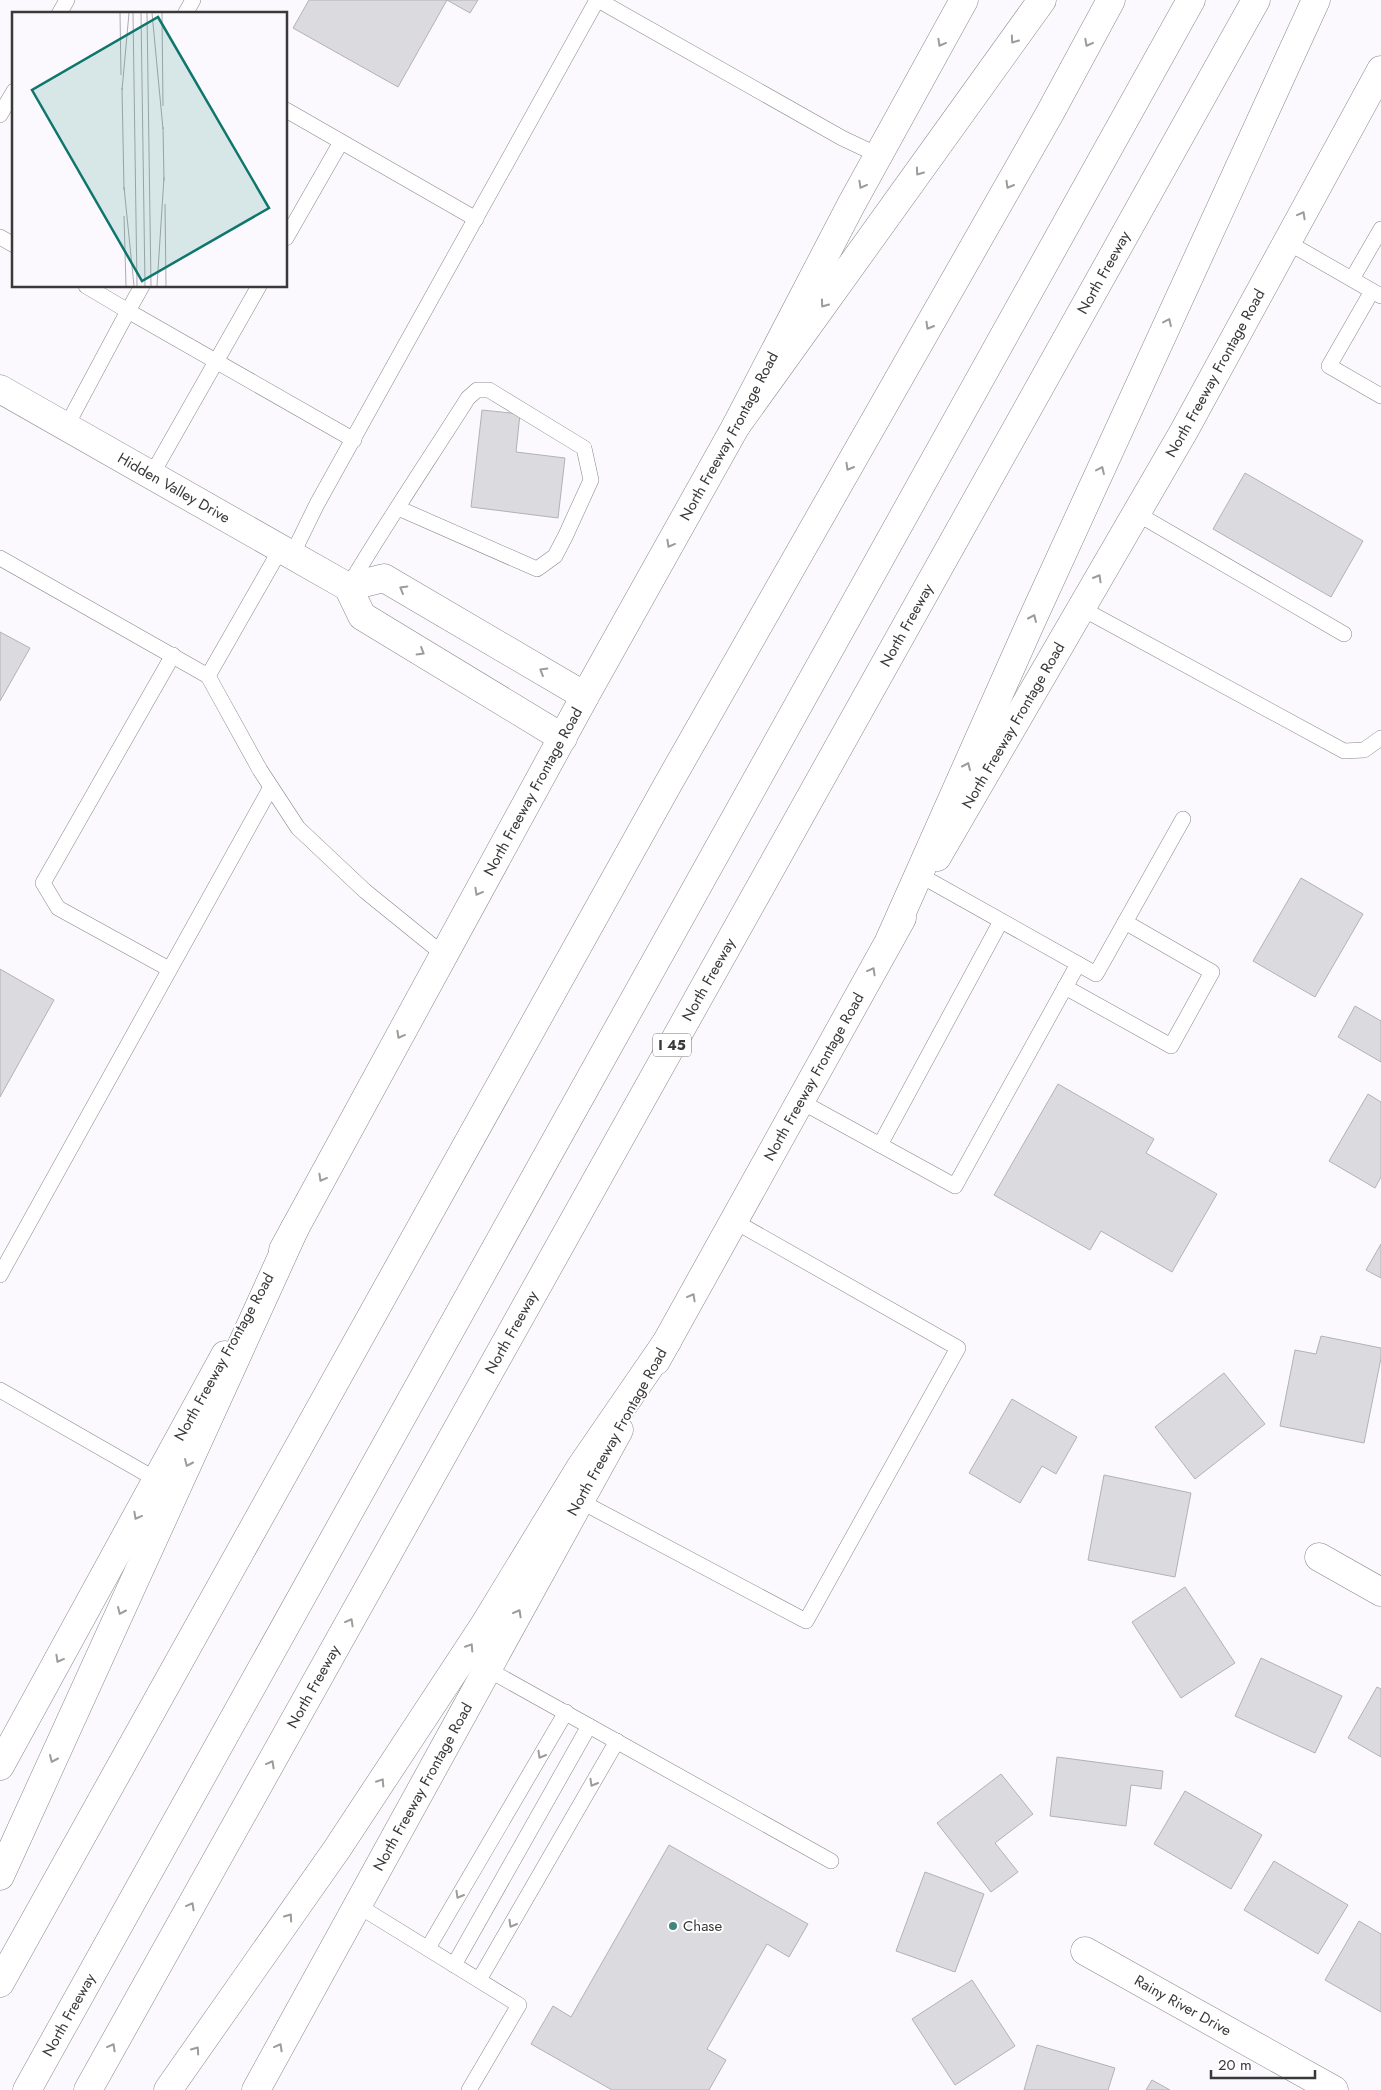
<svg xmlns="http://www.w3.org/2000/svg" width="1381" height="2090" viewBox="0 0 1381 2090" font-family="Jost,sans-serif">
<style>
.building{fill:#dbdbdf;stroke:#b2b2b6}
.lines{fill:none;stroke-linecap:round;stroke-linejoin:round}
.service-casing{stroke:#88878a;stroke-width:16}
.minor-casing{stroke:#88878a;stroke-width:29}
.secondary-casing{stroke:#88878a;stroke-width:29}
.motorway-casing{stroke:#88878a;stroke-width:29}
.service{stroke:#fff;stroke-width:15}
.minor{stroke:#fff;stroke-width:28}
.secondary{stroke:#fff;stroke-width:28}
.motorway{stroke:#fff;stroke-width:28}
.oneway{stroke:#9c9c9c}
.poi-dot{fill:#3f857d;stroke:#fff;stroke-width:2}
.labels{text-anchor:middle;stroke-width:4;stroke-linejoin:round;paint-order:stroke}
.shield{fill:#fff;stroke:#747475;stroke-width:1}
.shield-label{font-size:14px;font-weight:bold;fill:#39393a}
.street-label{font-size:15px;fill:#39393a;stroke:#fff}
.poi-label{font-size:15px;fill:#39393a;stroke:#fff;text-anchor:start}
.inset-road{fill:none;stroke:#adacaf;stroke-width:1}
.view{fill:#0f766e;fill-opacity:0.15;stroke:#0f766e;stroke-width:2.5}
.inset-edge{fill:none;stroke:#39393a;stroke-width:2.5}
</style>
<rect width="100%" height="100%" fill="#fbf9fd"/>
<g class="building">
<path d="M 309,0 L 447,0 L 398,87 L 293,28 Z"/>
<path d="M 447,0 L 478,0 L 470,13 Z"/>
<path d="M 482,410 L 520,414 L 516,452 L 565,458 L 558,518 L 471,507 Z"/>
<path d="M 1245,473 L 1363,541 L 1331,597 L 1213,529 Z"/>
<path d="M 0,632 L 30,648 L 0,701 Z"/>
<path d="M 1301,878 L 1363,914 L 1315,997 L 1253,961 Z"/>
<path d="M 0,969 L 54,1000 L 0,1097 Z"/>
<path d="M 1355,1006 L 1381,1021 L 1381,1062 L 1338,1037 Z"/>
<path d="M 1058,1084 L 1154,1139 L 1146,1153 L 1217,1194 L 1172,1272 L 1101,1231 L 1090,1250 L 994,1195 Z"/>
<path d="M 1368,1094 L 1381,1102 L 1381,1177 L 1375,1188 L 1329,1161 Z"/>
<path d="M 1381,1244 L 1381,1278 L 1366,1270 Z"/>
<path d="M 1321,1336 L 1381,1348 L 1381,1358 L 1364,1443 L 1280,1426 L 1295,1350 L 1316,1354 Z"/>
<path d="M 1224,1373 L 1265,1424 L 1195,1479 L 1155,1427 Z"/>
<path d="M 1012,1399 L 1077,1437 L 1056,1474 L 1042,1466 L 1020,1503 L 969,1473 Z"/>
<path d="M 1104,1475 L 1191,1493 L 1175,1577 L 1088,1560 Z"/>
<path d="M 1185,1587 L 1235,1663 L 1181,1698 L 1132,1622 Z"/>
<path d="M 1261,1658 L 1342,1696 L 1315,1753 L 1235,1716 Z"/>
<path d="M 1377,1687 L 1381,1689 L 1381,1757 L 1348,1738 Z"/>
<path d="M 1057,1757 L 1163,1771 L 1161,1789 L 1131,1785 L 1126,1826 L 1050,1816 Z"/>
<path d="M 1001,1774 L 1033,1814 L 995,1843 L 1018,1872 L 991,1892 L 937,1823 Z"/>
<path d="M 1185,1791 L 1262,1835 L 1231,1889 L 1154,1844 Z"/>
<path d="M 669,1845 L 808,1924 L 789,1957 L 767,1944 L 707,2049 L 726,2060 L 709,2090 L 612,2090 L 531,2044 L 553,2006 L 571,2017 Z"/>
<path d="M 1274,1861 L 1348,1905 L 1318,1954 L 1244,1910 Z"/>
<path d="M 925,1872 L 984,1894 L 955,1972 L 896,1951 Z"/>
<path d="M 1359,1921 L 1381,1934 L 1381,2012 L 1325,1980 Z"/>
<path d="M 972,1980 L 1015,2046 L 955,2085 L 912,2019 Z"/>
<path d="M 1037,2045 L 1115,2068 L 1108,2090 L 1024,2090 Z"/>
<path d="M 1152,2080 L 1170,2090 L 1146,2090 Z"/>
</g>
<g class="lines">
<defs>
<g id="service">
<path d="M 598,0 L 842,138 L 878,155"/>
<path d="M 59,14 L 67,0"/>
<path d="M 185,14 L 193,0"/>
<path d="M 286,110 L 476,219"/>
<path d="M 0,115 L 14,91"/>
<path d="M 0,237 L 14,245"/>
<path d="M 286,238 L 341,142"/>
<path d="M 1287,242 L 1381,296"/>
<path d="M 1352,279 L 1381,229"/>
<path d="M 142,286 L 128,311 L 354,440"/>
<path d="M 1372,291 L 1329,366 L 1381,396"/>
<path d="M 66,427 L 128,311 L 86,286"/>
<path d="M 151,476 L 259,286"/>
<path d="M 1136,513 L 1344,634"/>
<path d="M 291,557 L 317,504 L 597,0"/>
<path d="M 0,558 L 208,676 L 260,770 L 298,828 L 365,891 L 444,955"/>
<path d="M 348,587 C 386,523 428,461 468,398 L 477,390 L 489,390 L 584,448 L 591,480 L 565,537 L 555,556 L 537,569 L 398,508"/>
<path d="M 1081,608 L 1344,751 L 1364,750 L 1381,738"/>
<path d="M 208,676 L 280,550"/>
<path d="M 925,878 L 1096,974 L 1183,819"/>
<path d="M 169,969 L 58,908 L 43,883 L 173,655"/>
<path d="M 1065,987 L 1171,1046 L 1212,972 L 1125,922"/>
<path d="M 800,1101 L 955,1186 L 1078,964"/>
<path d="M 880,1145 L 1001,921"/>
<path d="M 0,1275 L 271,787"/>
<path d="M 0,1390 L 157,1480"/>
<path d="M 580,1501 L 806,1621 L 958,1348 L 734,1221"/>
<path d="M 487,1669 L 831,1861"/>
<path d="M 357,1905 L 519,2005 L 469,2090"/>
<path d="M 428,1948 L 566,1712"/>
<path d="M 454,1965 L 589,1726"/>
<path d="M 479,1980 L 617,1741"/>
</g>
<g id="minor">
<path id="s1" d="M 0,389 L 348,587 L 362,616 L 563,738"/>
<path d="M 348,587 L 384,578 L 585,696"/>
<path d="M 1319,1557 L 1381,1592"/>
<path id="s2" d="M 1085,1951 L 1334,2090"/>
</g>
<g id="secondary">
<path id="s3" d="M 937,857 L 1184,431 L 1381,70"/>
<path id="s4" d="M 283,1250 L 585,696 L 736,426 L 851,205 L 964,0"/>
<path id="s5" d="M 656,1361 L 902,918"/>
<path d="M 0,1766 L 225,1355"/>
<path id="s6" d="M 256,2090 L 619,1430"/>
</g>
<g id="motorway">
<path d="M 736,426 L 1042,0"/>
<path d="M 890,939 L 1031,622 L 1316,0"/>
<path d="M 0,1876 L 295,1228"/>
<path d="M 0,1983 L 668,784 L 1050,113 L 1111,0"/>
<path id="s7" d="M 27,2090 L 1191,0"/>
<path id="s8" d="M 88,2090 L 1256,0"/>
<path d="M 168,2090 L 337,1849 L 483,1627 L 580,1468 L 668,1340"/>
</g>
</defs>
<use href="#service" class="service-casing"/>
<use href="#minor" class="minor-casing"/>
<use href="#secondary" class="secondary-casing"/>
<use href="#motorway" class="motorway-casing"/>
<use href="#service" class="service"/>
<use href="#minor" class="minor"/>
<use href="#secondary" class="secondary"/>
<use href="#motorway" class="motorway"/>
</g>
<defs><path id="oneway-chevron" d="M-2-3.5L2.5 0L-2 3.5" fill="none" stroke-width="1.6" stroke-linecap="round" stroke-linejoin="round" transform="scale(1.25)"/></defs>
<g class="oneway">
<use href="#oneway-chevron" transform="translate(1014 40) rotate(125)"/>
<use href="#oneway-chevron" transform="translate(941 43) rotate(119)"/>
<use href="#oneway-chevron" transform="translate(1088 43) rotate(118)"/>
<use href="#oneway-chevron" transform="translate(919 172) rotate(126)"/>
<use href="#oneway-chevron" transform="translate(862 185) rotate(119)"/>
<use href="#oneway-chevron" transform="translate(1009 185) rotate(120)"/>
<use href="#oneway-chevron" transform="translate(1302 215) rotate(-61)"/>
<use href="#oneway-chevron" transform="translate(824 304) rotate(126)"/>
<use href="#oneway-chevron" transform="translate(1168 322) rotate(-65)"/>
<use href="#oneway-chevron" transform="translate(929 326) rotate(120)"/>
<use href="#oneway-chevron" transform="translate(849 467) rotate(120)"/>
<use href="#oneway-chevron" transform="translate(1101 470) rotate(-65)"/>
<use href="#oneway-chevron" transform="translate(670 544) rotate(119)"/>
<use href="#oneway-chevron" transform="translate(1098 578) rotate(-60)"/>
<use href="#oneway-chevron" transform="translate(403 589) rotate(-150)"/>
<use href="#oneway-chevron" transform="translate(1033 618) rotate(-66)"/>
<use href="#oneway-chevron" transform="translate(421 652) rotate(31)"/>
<use href="#oneway-chevron" transform="translate(543 671) rotate(-149)"/>
<use href="#oneway-chevron" transform="translate(967 766) rotate(-66)"/>
<use href="#oneway-chevron" transform="translate(478 892) rotate(119)"/>
<use href="#oneway-chevron" transform="translate(872 971) rotate(-61)"/>
<use href="#oneway-chevron" transform="translate(400 1035) rotate(119)"/>
<use href="#oneway-chevron" transform="translate(322 1178) rotate(119)"/>
<use href="#oneway-chevron" transform="translate(692 1297) rotate(-61)"/>
<use href="#oneway-chevron" transform="translate(188 1463) rotate(114)"/>
<use href="#oneway-chevron" transform="translate(137 1516) rotate(119)"/>
<use href="#oneway-chevron" transform="translate(121 1611) rotate(114)"/>
<use href="#oneway-chevron" transform="translate(518 1613) rotate(-61)"/>
<use href="#oneway-chevron" transform="translate(350 1622) rotate(-61)"/>
<use href="#oneway-chevron" transform="translate(470 1647) rotate(-57)"/>
<use href="#oneway-chevron" transform="translate(59 1659) rotate(119)"/>
<use href="#oneway-chevron" transform="translate(541 1755) rotate(120)"/>
<use href="#oneway-chevron" transform="translate(53 1759) rotate(114)"/>
<use href="#oneway-chevron" transform="translate(271 1764) rotate(-61)"/>
<use href="#oneway-chevron" transform="translate(381 1782) rotate(-57)"/>
<use href="#oneway-chevron" transform="translate(593 1783) rotate(120)"/>
<use href="#oneway-chevron" transform="translate(459 1895) rotate(120)"/>
<use href="#oneway-chevron" transform="translate(191 1906) rotate(-61)"/>
<use href="#oneway-chevron" transform="translate(289 1917) rotate(-55)"/>
<use href="#oneway-chevron" transform="translate(512 1924) rotate(120)"/>
<use href="#oneway-chevron" transform="translate(112 2047) rotate(-61)"/>
<use href="#oneway-chevron" transform="translate(279 2047) rotate(-61)"/>
<use href="#oneway-chevron" transform="translate(196 2050) rotate(-55)"/>
</g>
<circle class="poi-dot" cx="673" cy="1926" r="5"/>
<g class="labels">
<rect class="shield" x="653" y="1033.5" width="38" height="23" rx="4"/>
<g class="shield-label">
<text x="672" y="1050">I 45</text>
</g>
<g class="street-label">
<text dy="5" stroke="none"><textPath href="#s8" startOffset="2082">North Freeway</textPath></text>
<text dy="5" stroke="none"><textPath href="#s3" startOffset="558">North Freeway Frontage Road</textPath></text>
<text dy="5" stroke="none"><textPath href="#s4" startOffset="928">North Freeway Frontage Road</textPath></text>
<text dy="5" stroke="none"><textPath href="#s1" startOffset="200">Hidden Valley Drive</textPath></text>
<text dy="5" stroke="none"><textPath href="#s8" startOffset="1678">North Freeway</textPath></text>
<text dy="5" stroke="none"><textPath href="#s3" startOffset="152">North Freeway Frontage Road</textPath></text>
<text dy="5" stroke="none"><textPath href="#s4" startOffset="522">North Freeway Frontage Road</textPath></text>
<text dy="5" stroke="none"><textPath href="#s8" startOffset="1272">North Freeway</textPath></text>
<text dy="5" stroke="none"><textPath href="#s5" startOffset="325">North Freeway Frontage Road</textPath></text>
<text dy="5" stroke="none"><textPath href="#s8" startOffset="868">North Freeway</textPath></text>
<text transform="translate(224 1357) rotate(-61)" y="5">North Freeway Frontage Road</text>
<text transform="translate(617 1432) rotate(-61)" y="5">North Freeway Frontage Road</text>
<text dy="5" stroke="none"><textPath href="#s8" startOffset="462">North Freeway</textPath></text>
<text dy="5" stroke="none"><textPath href="#s6" startOffset="346">North Freeway Frontage Road</textPath></text>
<text dy="5" stroke="none"><textPath href="#s2" startOffset="112">Rainy River Drive</textPath></text>
<text dy="5" stroke="none"><textPath href="#s7" startOffset="86">North Freeway</textPath></text>
</g>
<g class="poi-label">
<text x="683" y="1931">Chase</text>
</g>
</g>
<g transform="translate(12 12)">
<rect width="275" height="275" fill="#fbf9fd"/>
<path class="inset-road" d="M 108,1 L 109,63M 121,1 L 125,274M 129,1 L 133,274M 135,1 L 139,274M 140,1 L 151,117M 150,1 L 151,94M 110,76 L 112,178M 110,78 L 117,1M 151,115 L 152,169M 112,175 L 122,274M 153,192 L 154,274M 112,204 L 114,274M 145,274 L 152,165"/>
<path class="view" d="M 146,5 L 257,196 L 130,269 L 20,78 Z"/>
<rect width="275" height="275" class="inset-edge"/>
</g>
<path d="M1211 2070v8h104v-8" fill="none" stroke="#39393a" stroke-width="2.5"/>
<text x="1218" y="2070" font-size="15" fill="#39393a" stroke="#ffffff" stroke-width="4" paint-order="stroke">20 m</text>
</svg>
